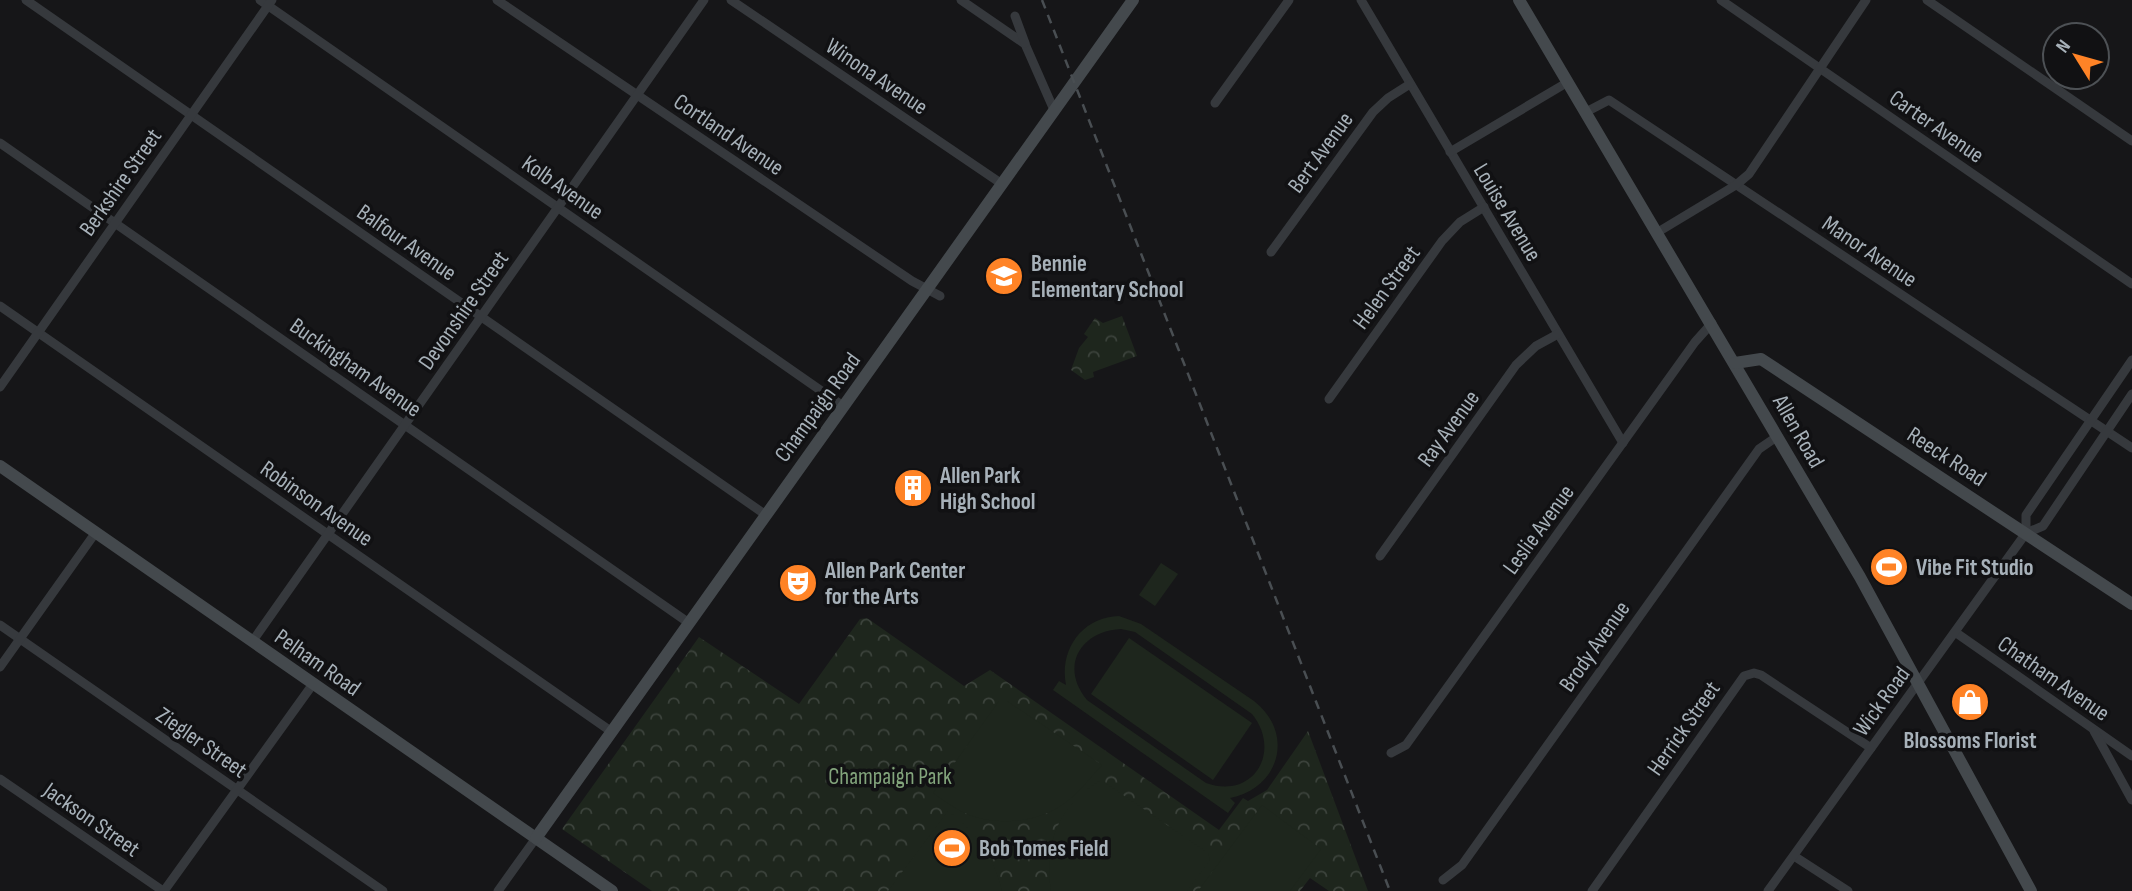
<svg xmlns="http://www.w3.org/2000/svg" width="2132" height="891" viewBox="0 0 2132 891" font-family="'Sofia Sans Condensed',sans-serif">
<style>
.forest{fill:url(#forest-crowns)}
.pitch{fill:#1e261d;fill-rule:evenodd}
.lines{fill:none;stroke-linecap:round;stroke-linejoin:round}
.street{stroke:#36393d;stroke-width:9}
.secondary{stroke:#44494d;stroke-width:12}
.rail{stroke:#494e52;stroke-width:2.5;stroke-dasharray:9 7;stroke-linecap:butt}
.labels{text-anchor:middle;stroke-width:7;stroke-linejoin:round;paint-order:stroke}
.street-label{font-size:23px;fill:#a7b1b9;stroke:#111113}
.poi-label{font-size:23px;font-weight:bold;fill:#a7b1b9;stroke:#111113;text-anchor:start}
.park-label{font-size:23px;fill:#83a57c;stroke:#111113}
</style>
<defs>
<pattern id="forest-crowns" width="20" height="18" patternUnits="userSpaceOnUse" patternTransform="scale(1.75)"><rect width="20" height="18" fill="#1e261d"/><path d="M2 6a3 3 0 1 1 6 0M12 15a3 3 0 1 1 6 0" fill="none" stroke="#3c433c"/></pattern>
</defs>
<rect width="100%" height="100%" fill="#161618"/>
<g class="forest">
<path d="M 1122,316 L 1137,356 L 1093,372 L 1094,377 L 1085,380 L 1071,370 L 1079,348 L 1088,337 L 1084,334 L 1095,318 L 1103,323 Z"/>
<path d="M 867,618 L 964,686 L 990,670 L 1219,830 L 1243,798 L 1248,801 L 1267,790 L 1308,731 L 1368,891 L 1329,891 L 1310,878 L 1300,891 L 652,891 L 562,829 L 699,637 L 799,704 L 860,619 Z"/>
</g>
<g class="pitch">
<path d="M 1161,563 L 1178,574 L 1155,606 L 1139,595 Z"/>
<path d="M 1119,616 L 1141,624 L 1254,701 C 1295,733 1280,788 1230,798 L 1235,803 L 1228,813 L 1053,690 L 1059,681 L 1066,685 C 1059,650 1082,617 1119,616 ZM 1121,629 L 1135,632 L 1252,714 C 1282,751 1254,800 1206,783 L 1087,700 C 1059,666 1081,631 1121,629 Z"/>
<path d="M 1129,638 L 1252,723 L 1213,780 L 1091,694 Z"/>
<path d="M 999,701 L 1007,701 L 1102,765 C 1088,780 1076,797 1059,807 C 1034,823 992,826 965,813 C 954,808 943,800 933,793 Z"/>
<path d="M 1101,780 L 1208,853 L 1210,860 L 1187,891 L 1051,891 C 1043,843 1059,805 1101,780 Z"/>
<path d="M 1262,805 L 1321,849 L 1290,891 L 1198,891 Z"/>
<path d="M 948,811 C 976,832 994,857 1002,891 L 888,891 Z"/>
</g>
<g class="lines">
<g class="street">
<path d="M 26,0 L 766,515"/>
<path d="M 260,0 L 843,406"/>
<path d="M 497,0 L 912,281 L 940,296"/>
<path d="M 731,0 L 1002,184"/>
<path d="M 961,0 L 1025,44 L 1054,110"/>
<path d="M 1361,0 L 1623,443"/>
<path d="M 1721,0 L 2132,284"/>
<path d="M 1927,0 L 2132,141"/>
<path d="M 1015,16 L 1025,43"/>
<path d="M 1215,103 L 1289,0"/>
<path d="M 1586,112 L 1609,100 L 2132,448"/>
<path d="M 0,143 L 689,623"/>
<path d="M 1450,152 L 1568,82"/>
<path d="M 1658,232 L 1736,185 L 1749,174 L 1866,0"/>
<path d="M 1271,252 L 1373,112 L 1388,98 L 1410,84"/>
<path d="M 0,306 L 612,732"/>
<path d="M 0,387 L 272,0"/>
<path d="M 1329,399 L 1442,241 L 1460,222 L 1484,207"/>
<path d="M 2026,533 L 2026,515 L 2132,360"/>
<path d="M 1380,556 L 1516,365 L 1536,346 L 1558,334"/>
<path d="M 0,625 L 383,891"/>
<path d="M 1955,632 L 2132,756"/>
<path d="M 252,642 L 704,0"/>
<path d="M 0,667 L 96,532"/>
<path d="M 2094,731 L 2132,800"/>
<path d="M 1391,753 L 1406,745 L 1695,342 L 1712,323"/>
<path d="M 0,779 L 163,891"/>
<path d="M 1794,856 L 1848,891"/>
<path d="M 1443,880 L 1462,865 L 1759,449 L 1778,436"/>
<path d="M 164,891 L 313,684"/>
<path d="M 498,891 L 536,838"/>
<path d="M 1592,891 L 1744,676 L 1754,673 L 1761,675 L 1871,748"/>
<path d="M 1768,891 L 2026,533 L 2043,526 L 2132,394"/>
</g>
<g class="secondary">
<path d="M 1519,0 L 1860,577 L 2031,891"/>
<path d="M 1735,363 L 1761,359 L 2132,604"/>
<path d="M 0,466 L 612,891"/>
<path d="M 536,838 L 1133,0"/>
</g>
<path class="rail" d="M 1042,0 L 1390,891"/>
</g>
<defs>
<symbol id="school-disc" viewBox="-11 -11 22 22"><circle r="9.5" fill="#ff8326" stroke="#111113"/><path d="M0-5L7-2L0 1L-7-2ZM-4 1L0 2.5L4 1V4Q0 6-4 4Z" fill="#fff"/></symbol>
<symbol id="building-disc" viewBox="-11 -11 22 22"><circle r="9.5" fill="#ff8326" stroke="#111113"/><path d="M-4-6H4V6H1V3H-1V6H-4ZM-2.5-4.3h1.7v1.8h-1.7ZM.8-4.3h1.7v1.8H.8ZM-2.5-1h1.7V.8h-1.7ZM.8-1h1.7V.8H.8Z" fill="#fff"/></symbol>
<symbol id="stadium-disc" viewBox="-11 -11 22 22"><circle r="9.5" fill="#ff8326" stroke="#111113"/><path d="M0-5a6.5 5 0 1 0 0 10a6.5 5 0 1 0 0-10ZM-3.5-1.8h7v3.6h-7Z" fill="#fff"/></symbol>
<symbol id="theatre-disc" viewBox="-11 -11 22 22"><circle r="9.5" fill="#ff8326" stroke="#111113"/><path d="M-5-5.5Q0-4 5-5.5V0Q5 5 0 6Q-5 5-5 0ZM-3.3-2.5H-1v1.5H-3.3ZM1-2.5H3.3v1.5H1ZM-2.8 1Q0 5.5 2.8 1Z" fill="#fff"/></symbol>
<symbol id="shop-disc" viewBox="-11 -11 22 22"><circle r="9.5" fill="#ff8326" stroke="#111113"/><path d="M-5-2.5h2.3a2.7 3.5 0 0 1 5.4 0H5L5.5 6h-11ZM-1.5-2.5h3a1.5 2.3 0 0 0-3 0Z" fill="#fff"/></symbol>
</defs>
<g fill-rule="evenodd">
<use href="#school-disc" x="982" y="254" width="44" height="44"/>
<use href="#building-disc" x="891" y="466" width="44" height="44"/>
<use href="#stadium-disc" x="1867" y="545" width="44" height="44"/>
<use href="#theatre-disc" x="776" y="561" width="44" height="44"/>
<use href="#shop-disc" x="1948" y="680" width="44" height="44"/>
<use href="#stadium-disc" x="930" y="826" width="44" height="44"/>
</g>
<g class="labels">
<g class="street-label">
<text transform="translate(877 76) rotate(34)" y="8">Winona Avenue</text>
<text transform="translate(1937 126) rotate(35)" y="8">Carter Avenue</text>
<text transform="translate(729 134) rotate(34)" y="8">Cortland Avenue</text>
<text transform="translate(1320 152) rotate(-54)" y="8">Bert Avenue</text>
<text transform="translate(120 182) rotate(-55)" y="8">Berkshire Street</text>
<text transform="translate(563 187) rotate(35)" y="8">Kolb Avenue</text>
<text transform="translate(1508 212) rotate(59)" y="8">Louise Avenue</text>
<text transform="translate(407 242) rotate(35)" y="8">Balfour Avenue</text>
<text transform="translate(1870 251) rotate(34)" y="8">Manor Avenue</text>
<text transform="translate(1386 287) rotate(-54)" y="8">Helen Street</text>
<text transform="translate(463 310) rotate(-55)" y="8">Devonshire Street</text>
<text transform="translate(356 367) rotate(35)" y="8">Buckingham Avenue</text>
<text transform="translate(817 407) rotate(-54)" y="8">Champaign Road</text>
<text transform="translate(1448 428) rotate(-54)" y="8">Ray Avenue</text>
<text transform="translate(1799 431) rotate(60)" y="8">Allen Road</text>
<text transform="translate(1947 456) rotate(33)" y="8">Reeck Road</text>
<text transform="translate(317 503) rotate(35)" y="8">Robinson Avenue</text>
<text transform="translate(1538 529) rotate(-54)" y="8">Leslie Avenue</text>
<text transform="translate(1594 646) rotate(-55)" y="8">Brody Avenue</text>
<text transform="translate(318 662) rotate(35)" y="8">Pelham Road</text>
<text transform="translate(2054 678) rotate(35)" y="8">Chatham Avenue</text>
<text transform="translate(1881 701) rotate(-54)" y="8">Wick Road</text>
<text transform="translate(1683 728) rotate(-55)" y="8">Herrick Street</text>
<text transform="translate(202 742) rotate(35)" y="8">Ziegler Street</text>
<text transform="translate(92 819) rotate(35)" y="8">Jackson Street</text>
</g>
<g class="poi-label">
<text x="1031" y="271">Bennie<tspan x="1031" dy="26">Elementary School</tspan></text>
<text x="940" y="483">Allen Park<tspan x="940" dy="26">High School</tspan></text>
<text x="1916" y="575">Vibe Fit Studio</text>
<text x="825" y="578">Allen Park Center<tspan x="825" dy="26">for the Arts</tspan></text>
<text x="1970" y="748" text-anchor="middle">Blossoms Florist</text>
<text x="979" y="856">Bob Tomes Field</text>
</g>
<g class="park-label">
<text x="890" y="784">Champaign Park</text>
</g>
</g>
<g transform="translate(2076 56) rotate(307)"><circle r="33" fill="#111113" stroke="#4d5155" stroke-width="2"/>
<path d="M0-5L12 26L0 18L-12 26Z" fill="#ff8326"/>
<text y="-10" font-size="19" font-weight="bold" text-anchor="middle" fill="#a7b1b9">N</text>
</g>
</svg>
